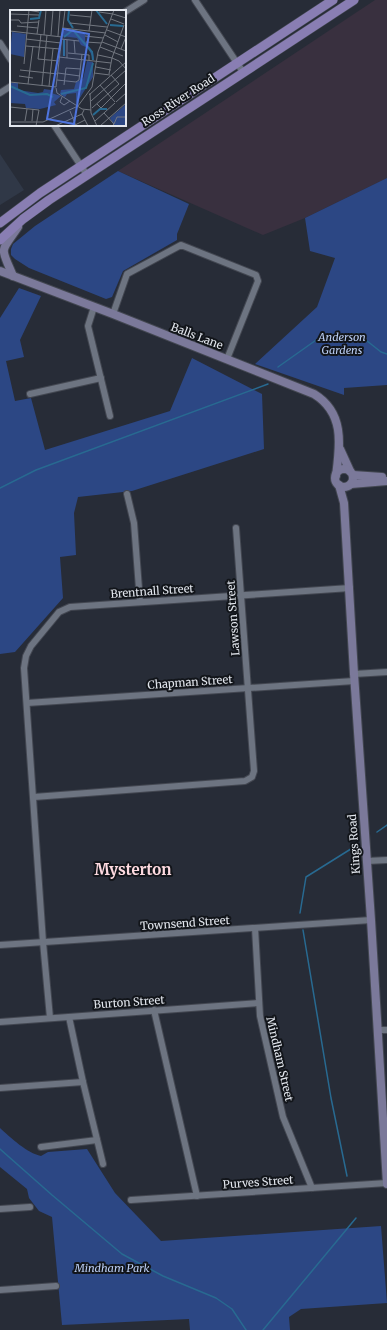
<svg xmlns="http://www.w3.org/2000/svg" width="387" height="1330" viewBox="0 0 387 1330" font-family="Merriweather,serif">
<style>
.built{fill:#303847}
.education{fill:#39303f}
.green{fill:#2c4784}
.lines{fill:none;stroke-linecap:round;stroke-linejoin:round}
.stream{stroke:#286a91;stroke-width:1.5}
.street-casing{stroke:#434751;stroke-width:8}
.secondary-casing{stroke:#434751;stroke-width:10}
.primary-casing{stroke:#434751;stroke-width:10}
.street{stroke:#6d7481;stroke-width:6}
.secondary{stroke:#7b799a;stroke-width:8}
.primary{stroke:#897eb3;stroke-width:9}
.labels{text-anchor:middle;stroke-width:4;stroke-linejoin:round;paint-order:stroke}
.street-label{font-size:11px;fill:#e3e7ee;stroke:#12151a}
.park-label{font-size:11px;font-style:italic;fill:#bccff5;stroke:#12151a}
.district-label{font-size:15px;font-weight:bold;fill:#fedae0;stroke:#12151a}
.inset-river{fill:none;stroke:#286a91;stroke-width:2}
.inset-road{fill:none;stroke:#727780;stroke-width:1}
.view{fill:#4e74de;fill-opacity:0.15;stroke:#4e74de;stroke-width:2}
.inset-edge{fill:none;stroke:#e3e7ee;stroke-width:2}
</style>
<rect width="100%" height="100%" fill="#272c37"/>
<path class="built" d="M 0,154 L 24,190 L 0,205 Z"/>
<path class="education" d="M 375,0 L 387,0 L 387,178 L 305,218 L 263,235 L 118,171 Z"/>
<g class="green">
<path d="M 118,171 L 189,204 L 177,234 L 177,240 L 123,271 L 112,297 L 106,299 L 29,268 L 15,259 L 11,255 L 11,249 L 13,244 L 35,226 Z"/>
<path d="M 387,178 L 387,385 L 344,388 L 344,395 L 255,364 L 317,307 L 335,258 L 310,251 L 305,218 Z"/>
<path d="M 19,288 L 41,296 L 20,340 L 24,357 L 6,361 L 15,401 L 31,398 L 45,450 L 170,411 L 192,358 L 262,394 L 264,449 L 132,491 L 78,497 L 74,513 L 76,555 L 60,557 L 63,598 L 15,652 L 0,654 L 0,318 Z"/>
<path d="M 0,1128 C 11,1138 27,1153 41,1156 L 48,1152 L 87,1149 L 115,1193 L 161,1241 L 381,1226 L 387,1303 L 301,1309 L 289,1317 L 290,1330 L 190,1330 L 189,1319 L 62,1325 L 52,1217 L 39,1211 L 29,1198 L 27,1189 L 0,1167 Z"/>
</g>
<g class="lines">
<g class="stream">
<path d="M 357,333 L 381,352 L 387,354"/>
<path d="M 278,367 L 319,338 L 353,334"/>
<path d="M 0,488 L 36,470 L 268,384"/>
<path d="M 377,832 L 387,825"/>
<path d="M 300,913 L 306,877 L 354,847"/>
<path d="M 303,930 L 331,1098 L 347,1176"/>
<path d="M 0,1149 L 52,1195 L 122,1254 L 163,1276 L 216,1298 L 232,1309 L 246,1330"/>
<path d="M 263,1330 L 356,1218"/>
</g>
<defs>
<g id="street">
<path d="M 195,0 L 243,72"/>
<path d="M 125,12 L 144,0"/>
<path d="M 0,43 L 11,60"/>
<path d="M 0,93 L 11,86"/>
<path d="M 54,125 L 87,175"/>
<path d="M 94,307 L 88,326 L 110,416"/>
<path d="M 113,314 L 127,274 L 181,245 L 256,275 L 258,281 L 227,359"/>
<path d="M 30,394 L 101,378"/>
<path d="M 127,494 L 134,523 L 140,602"/>
<path d="M 354,674 L 387,672"/>
<path d="M 27,703 L 354,681"/>
<path d="M 34,797 L 245,781 L 252,777 L 254,771 L 236,528"/>
<path d="M 367,861 L 387,860"/>
<path d="M 255,928 L 260,1016 L 283,1117 L 312,1188"/>
<path d="M 0,945 L 371,920"/>
<path d="M 154,1010 L 197,1196"/>
<path d="M 69,1017 L 83,1082 L 103,1164"/>
<path d="M 50,1018 L 43,942 L 24,668 L 26,656 L 31,646 L 59,612 L 70,607 L 350,588"/>
<path d="M 0,1022 L 259,1003"/>
<path d="M 377,1030 L 387,1030"/>
<path d="M 0,1088 L 83,1082"/>
<path d="M 41,1147 L 97,1140"/>
<path d="M 131,1200 L 387,1183"/>
<path d="M 0,1209 L 30,1207"/>
<path d="M 0,1290 L 56,1286"/>
</g>
<g id="secondary">
<path d="M 0,271 L 113,314 L 314,394 C 345,413 340,445 336,476"/>
<path d="M 13,276 C 0,245 0,254 18,227"/>
<path d="M 340,449 L 350,471"/>
<circle cx="344" cy="478" r="9"/>
<path d="M 353,475 L 382,477"/>
<path d="M 351,484 L 387,481"/>
<path d="M 339,485 L 344,503 L 354,674 L 371,920 L 387,1184"/>
</g>
<g id="primary">
<path d="M 0,223 L 40,193 L 333,0"/>
<path d="M 0,240 L 23,219 L 49,200 L 354,0"/>
</g>
</defs>
<use href="#street" class="street-casing"/>
<use href="#secondary" class="secondary-casing"/>
<use href="#primary" class="primary-casing"/>
<use href="#street" class="street"/>
<use href="#secondary" class="secondary"/>
<use href="#primary" class="primary"/>
</g>
<g class="labels">
<g class="street-label">
<text transform="translate(178 100) rotate(-33)" y="4">Ross River Road</text>
<text transform="translate(197 336) rotate(21)" y="4">Balls Lane</text>
<text transform="translate(152 591) rotate(-4)" y="4">Brentnall Street</text>
<text transform="translate(233 618) rotate(-94)" y="4">Lawson Street</text>
<text transform="translate(190 682) rotate(-4)" y="4">Chapman Street</text>
<text transform="translate(354 844) rotate(-94)" y="4">Kings Road</text>
<text transform="translate(185 923) rotate(-4)" y="4">Townsend Street</text>
<text transform="translate(129 1002) rotate(-4)" y="4">Burton Street</text>
<text transform="translate(280 1059) rotate(77)" y="4">Mindham Street</text>
<text transform="translate(258 1182) rotate(-4)" y="4">Purves Street</text>
</g>
<g class="park-label">
<text x="342" y="341">Anderson<tspan x="342" dy="13">Gardens</tspan></text>
<text x="112" y="1272">Mindham Park</text>
</g>
<g class="district-label">
<text x="133" y="875">Mysterton</text>
</g>
</g>
<g transform="translate(10 10)">
<rect width="116" height="116" fill="#272c37"/>
<path d="M 60,19 L 75,23 L 75,31 L 83,42 L 84,50 L 78,38 L 71,35 L 67,28 L 52,26 L 53,21 L 59,21 ZM 2,22 L 16,24 L 14,47 L 0,44 ZM 77,51 L 83,52 L 83,67 L 66,94 L 66,83 L 57,84 L 55,87 L 50,84 L 51,80 L 64,79 L 66,72 L 73,69 ZM 0,73 L 8,73 L 8,80 L 28,83 L 33,82 L 34,79 L 41,80 L 41,83 L 51,86 L 44,92 L 46,95 L 30,99 L 16,98 L 15,94 L 0,93 ZM 116,94 L 116,116 L 104,116 L 100,108 Z" fill="#2c4784"/>
<path class="inset-river" d="M 59,0 L 58,10 L 63,18M 86,0 L 97,14M 20,9 L 29,8 L 31,0M 100,15 L 113,16M 54,27 L 63,20 L 82,42 L 83,50M 54,30 L 54,46M 0,76 L 20,85 L 37,84 L 43,87M 51,84 L 76,78 L 83,53M 83,105 L 90,99 L 97,99"/>
<path class="inset-road" d="M 17,0 L 29,2M 89,2 L 103,4M 0,4 L 29,5M 103,4 L 116,8M 60,5 L 81,7M 101,9 L 114,14M 0,10 L 9,10 L 11,13 L 29,12M 60,13 L 97,17M 0,15 L 0,31M 7,16 L 28,18M 53,18 L 96,23M 97,20 L 116,27M 0,21 L 52,27M 79,21 L 82,0M 27,24 L 29,10M 31,24 L 28,49 L 49,51M 34,25 L 36,0M 41,25 L 43,0M 95,25 L 108,32M 48,26 L 50,0M 75,26 L 93,28M 16,29 L 51,33M 51,29 L 69,31M 57,30 L 57,48M 64,30 L 65,43M 76,32 L 91,33M 92,32 L 116,41M 16,36 L 50,39M 90,37 L 113,46M 111,39 L 116,27M 58,43 L 79,45 L 79,50M 88,45 L 102,48M 49,47 L 101,53M 102,48 L 109,51 L 116,59M 14,54 L 19,0M 86,57 L 101,60M 10,60 L 48,64M 48,63 L 70,66M 84,63 L 100,65M 99,64 L 102,48 L 114,15M 101,65 L 109,74M 9,66 L 23,68M 47,70 L 66,72 L 69,70 L 72,44M 0,72 L 46,77M 18,74 L 23,36M 32,75 L 37,25M 54,75 L 56,58 L 71,59M 90,75 L 105,92M 39,76 L 43,39M 46,77 L 55,0M 46,78 L 47,83 L 72,99 L 81,100M 80,83 L 81,103 L 87,116M 79,85 L 116,52M 52,87 L 50,92 L 54,95 L 60,91M 81,91 L 116,60M 106,92 L 116,83M 87,94 L 91,98 L 116,73M 0,97 L 29,100 L 26,116M 82,98 L 109,74M 60,101 L 66,116M 94,103 L 104,114 L 102,116M 72,104 L 78,116M 15,111 L 17,99M 22,111 L 23,99M 85,111 L 105,93M 0,112 L 33,112 L 68,96 L 82,77 L 88,42 L 104,0M 104,114 L 107,107 L 116,107M 45,116 L 72,104 L 74,100M 63,116 L 75,110M 90,116 L 116,93"/>
<path class="view" d="M 53,19 L 79,24 L 64,114 L 37,109 Z"/>
<rect width="116" height="116" class="inset-edge"/>
</g>
</svg>
